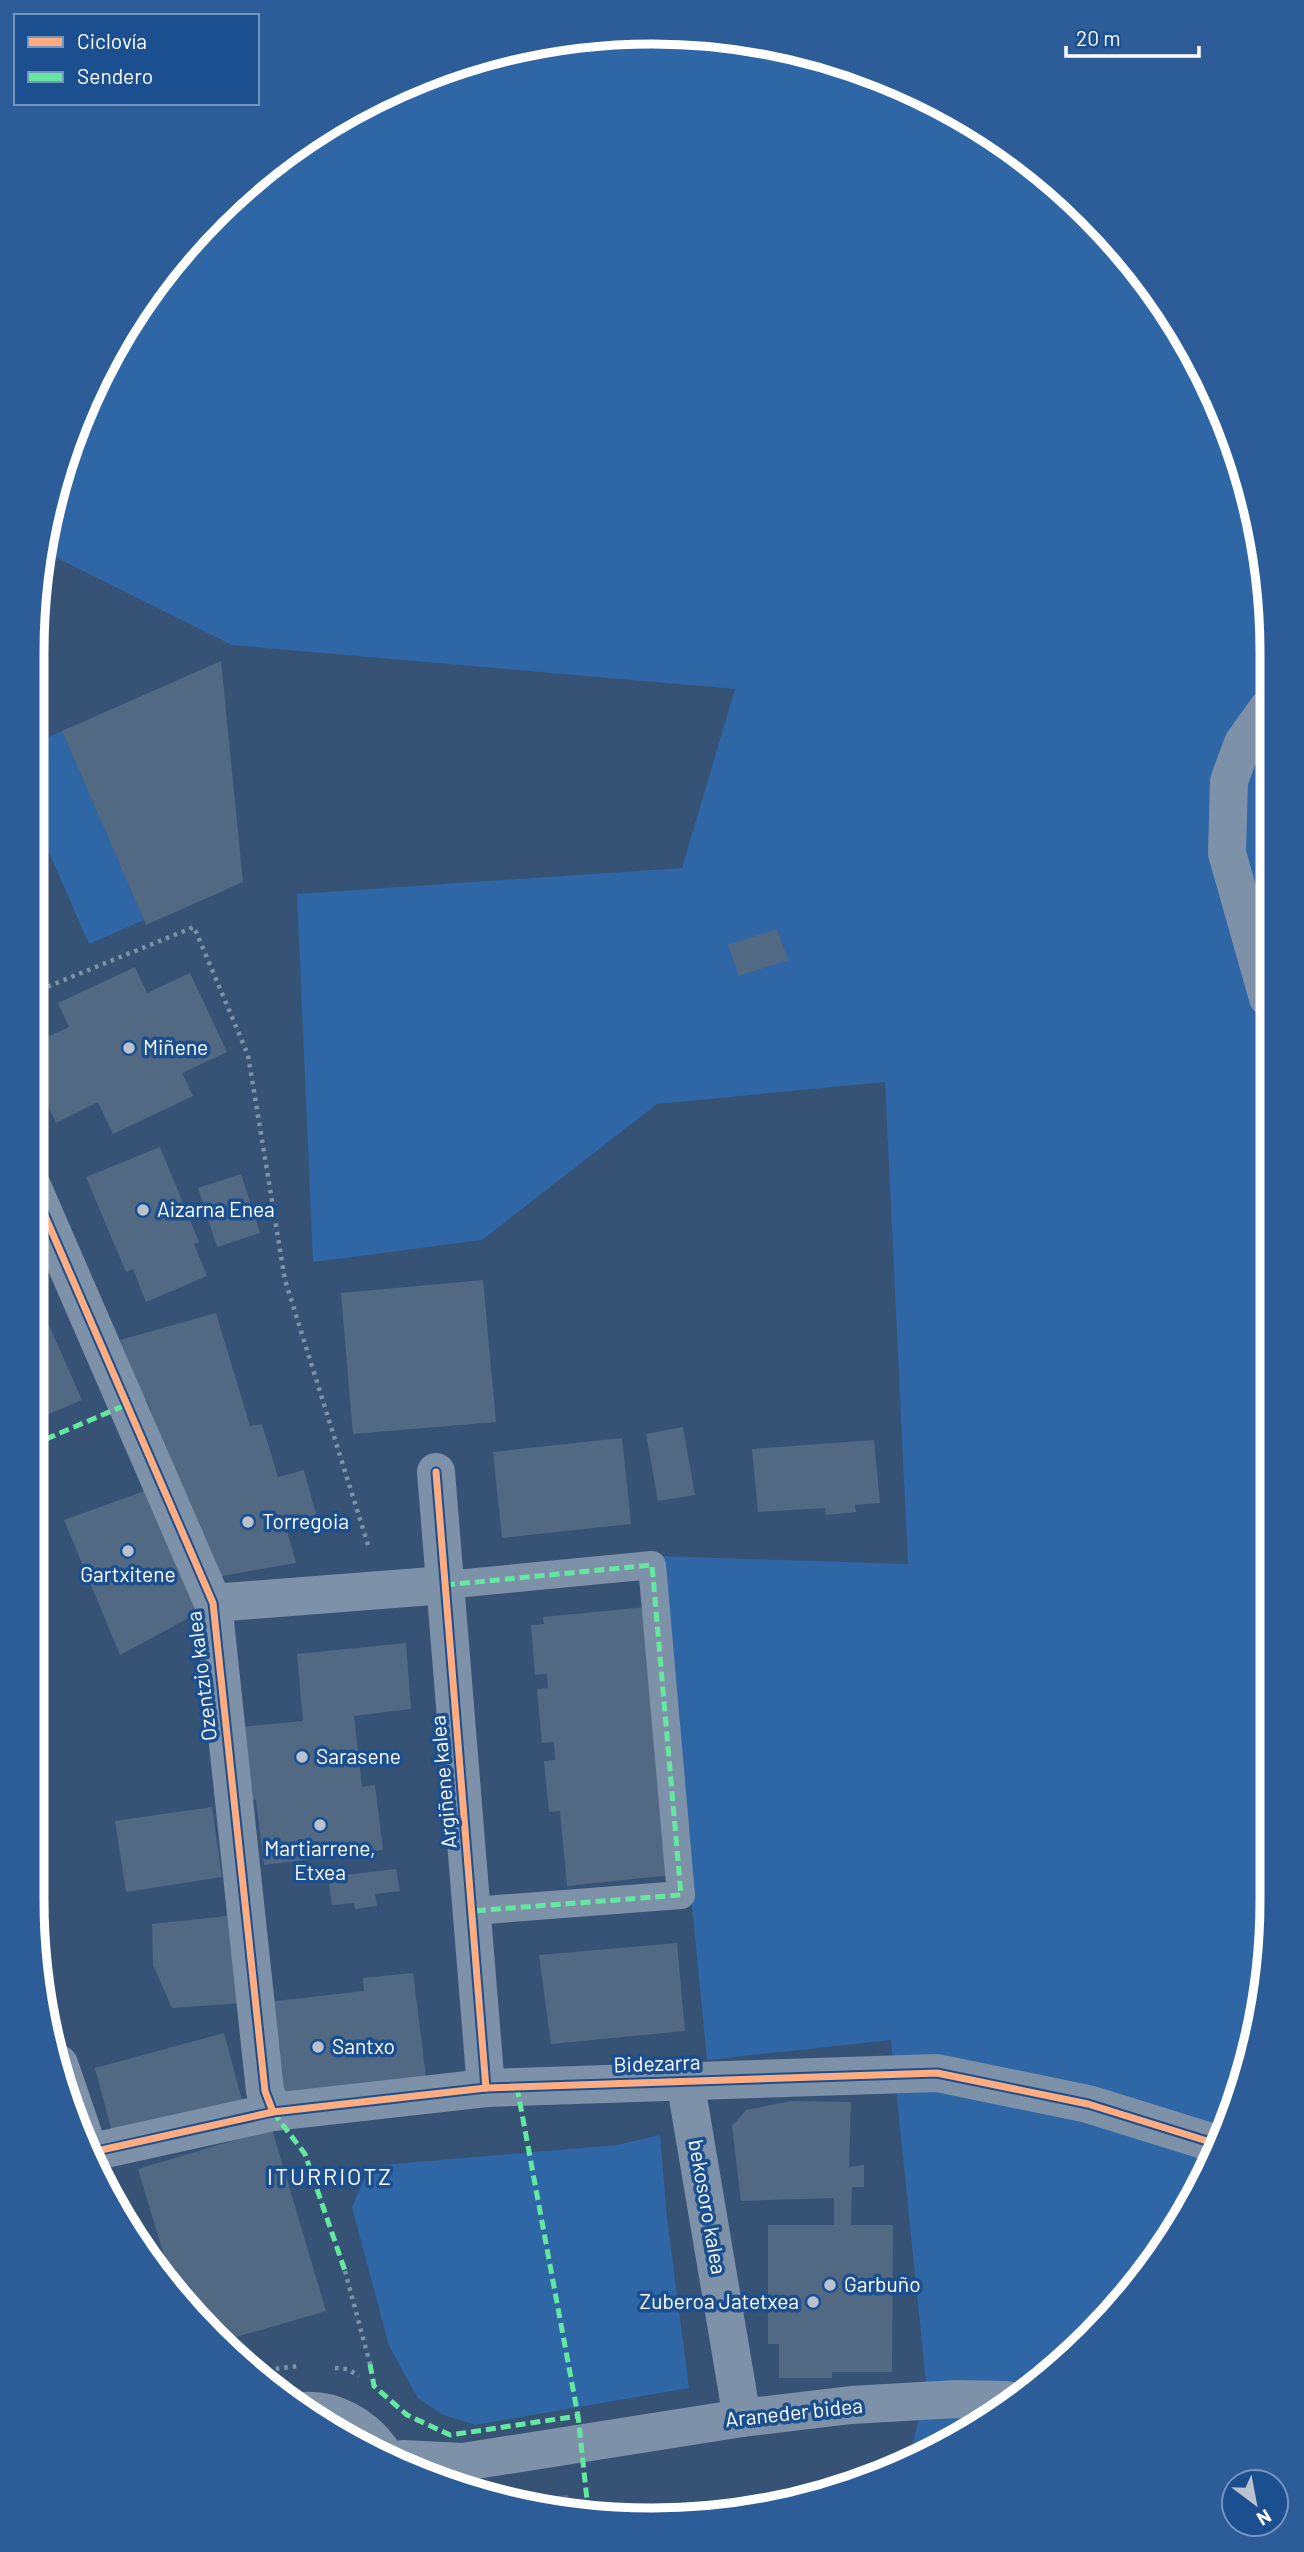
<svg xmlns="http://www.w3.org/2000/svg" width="1304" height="2552" viewBox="0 0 1304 2552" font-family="Barlow,sans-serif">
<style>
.green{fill:#2f66a5}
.building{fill:#526984}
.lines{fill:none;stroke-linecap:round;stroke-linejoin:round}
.path{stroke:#7d92a8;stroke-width:4.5;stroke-dasharray:3.5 5;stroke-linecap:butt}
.pedestrian{stroke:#7d92a8;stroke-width:28}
.minor{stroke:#7d92a8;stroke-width:38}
.tertiary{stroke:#7d92a8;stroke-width:38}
.quiet{stroke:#66e7a1;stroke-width:5;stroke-dasharray:10 5;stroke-linecap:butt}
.cycleway-casing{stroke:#1b4f8f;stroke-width:11}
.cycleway{stroke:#ffac80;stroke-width:7}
.poi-dot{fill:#b9c2ce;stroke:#1b4f8f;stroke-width:2.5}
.labels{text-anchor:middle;stroke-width:7;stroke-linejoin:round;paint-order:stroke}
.poi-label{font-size:21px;fill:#fff;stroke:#1b4f8f;text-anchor:start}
.street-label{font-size:21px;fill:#fff;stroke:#1b4f8f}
.neighbourhood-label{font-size:23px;letter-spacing:2px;fill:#fff;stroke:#1b4f8f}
.rim{fill:none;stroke:#fff;stroke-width:9}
</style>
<rect width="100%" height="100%" fill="#365274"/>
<g class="green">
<path d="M 693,33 L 813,53 L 927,96 L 1061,185 L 1145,275 L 1225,415 L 1267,571 L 1271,1940 L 1251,2060 L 1208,2175 L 1144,2278 L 1061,2366 L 907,2462 L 927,2392 L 891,2040 L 707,2060 L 658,1556 L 908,1564 L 885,1082 L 657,1104 L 482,1240 L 313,1262 L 297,894 L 682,868 L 735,689 L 232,645 L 43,551 L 53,491 L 96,377 L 160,274 L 243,185 L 342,114 L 453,64 L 571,37 Z"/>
<path d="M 62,731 L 144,920 L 89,944 L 33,816 L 33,744 Z"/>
<path d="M 660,2135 L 667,2218 L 689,2388 L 475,2425 L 441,2414 L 418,2398 L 389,2346 L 352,2207 L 370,2166 L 617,2145 Z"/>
</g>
<g class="building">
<path d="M 221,661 L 243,882 L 146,925 L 62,731 Z"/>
<path d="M 777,929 L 788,960 L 739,976 L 728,945 Z"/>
<path d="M 135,967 L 147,993 L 190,973 L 227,1052 L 182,1073 L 193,1096 L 113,1134 L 98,1102 L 56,1123 L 32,1071 L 32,1044 L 69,1027 L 58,1003 Z"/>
<path d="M 160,1147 L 199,1242 L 194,1244 L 207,1276 L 146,1302 L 133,1269 L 126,1272 L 86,1177 Z"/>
<path d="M 241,1174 L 260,1233 L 217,1247 L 198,1188 Z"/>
<path d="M 32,1278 L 44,1304 L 40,1305 L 82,1400 L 32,1421 Z"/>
<path d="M 483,1280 L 496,1422 L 353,1434 L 341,1293 Z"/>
<path d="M 216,1313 L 250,1426 L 262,1424 L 278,1477 L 304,1470 L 317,1518 L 286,1527 L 296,1563 L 216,1577 L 166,1453 L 147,1400 L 145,1400 L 120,1340 Z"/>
<path d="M 683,1427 L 695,1495 L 658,1501 L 646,1434 Z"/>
<path d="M 622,1438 L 631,1524 L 502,1538 L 493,1452 Z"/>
<path d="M 874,1440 L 880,1503 L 855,1505 L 856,1512 L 826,1515 L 825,1508 L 758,1512 L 752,1449 Z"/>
<path d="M 150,1489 L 200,1612 L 120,1655 L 64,1520 Z"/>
<path d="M 646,1607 L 672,1875 L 567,1886 L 560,1811 L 549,1812 L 544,1761 L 555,1760 L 554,1742 L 542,1743 L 537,1689 L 548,1688 L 547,1674 L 535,1675 L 531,1625 L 544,1624 L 543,1617 Z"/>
<path d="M 406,1643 L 411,1709 L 354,1716 L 362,1787 L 375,1785 L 383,1850 L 264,1865 L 256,1800 L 251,1799 L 241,1727 L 303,1721 L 297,1654 Z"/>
<path d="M 212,1807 L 222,1877 L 126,1892 L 115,1821 Z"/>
<path d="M 396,1869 L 400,1891 L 375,1894 L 377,1906 L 355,1909 L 354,1903 L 332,1905 L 328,1877 Z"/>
<path d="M 235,1915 L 244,2003 L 172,2008 L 153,1965 L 152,1924 Z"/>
<path d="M 677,1943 L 685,2031 L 551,2044 L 539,1955 Z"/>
<path d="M 413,1973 L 427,2085 L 279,2101 L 267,2002 L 364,1991 L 363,1978 Z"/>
<path d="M 224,2033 L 243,2104 L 114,2139 L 95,2068 Z"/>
<path d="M 791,2101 L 851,2102 L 849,2167 L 864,2165 L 864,2187 L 852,2187 L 851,2225 L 893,2225 L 892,2372 L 832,2372 L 832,2378 L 779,2378 L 779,2344 L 768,2344 L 768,2225 L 834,2225 L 834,2198 L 741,2201 L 732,2126 L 746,2110 Z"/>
<path d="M 272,2129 L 326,2311 L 226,2340 L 175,2292 L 138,2169 Z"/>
<path d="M 568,2494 L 571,2507 L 529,2503 Z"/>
</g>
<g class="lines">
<g class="path">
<path d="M 32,993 L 194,927 L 248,1055 L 285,1280 L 369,1548"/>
<path d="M 345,2271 L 370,2364"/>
<path d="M 335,2368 L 347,2369 L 359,2376"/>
<path d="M 259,2371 L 298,2366"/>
</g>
<path class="pedestrian" d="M 445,1585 L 652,1565 L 681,1895 L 472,1911"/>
<g class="minor">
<path d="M 1268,708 L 1243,743 L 1229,781 L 1227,853 L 1268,998"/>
<path d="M 32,1186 L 213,1603 L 265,2091 L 273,2112"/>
<path d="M 436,1472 L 486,2088"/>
<path d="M 213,1603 L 445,1585"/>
<path d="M 59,2064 L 83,2134"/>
<path d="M 685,2080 L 742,2418"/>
<path d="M 92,2152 L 273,2112 L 486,2088 L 937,2073 L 1088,2104 L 1220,2145"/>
</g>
<g class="tertiary">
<path d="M 302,2411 C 332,2408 363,2425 380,2449"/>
<path d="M 403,2459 L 463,2462 L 742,2418 L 851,2405 L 957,2399 L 1007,2400"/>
</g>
<g class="quiet">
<path d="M 32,1445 L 128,1404"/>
<path d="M 445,1585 L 652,1565 L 681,1895 L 472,1911"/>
<path d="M 517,2087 L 578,2416"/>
<path d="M 273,2112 L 305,2154 L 345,2271"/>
<path d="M 370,2364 L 374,2386 L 407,2415 L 450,2435 L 578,2416 L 588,2509"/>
</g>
<defs>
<g id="cycleway">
<path d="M 32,1186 L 213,1603 L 265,2091 L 273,2112"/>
<path d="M 436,1472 L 486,2088"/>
<path d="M 92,2152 L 273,2112 L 486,2088 L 937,2073 L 1088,2104 L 1220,2145"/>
</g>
</defs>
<use href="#cycleway" class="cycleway-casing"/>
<use href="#cycleway" class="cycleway"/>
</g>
<g class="poi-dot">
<circle cx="129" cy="1048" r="7"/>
<circle cx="143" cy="1210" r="7"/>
<circle cx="248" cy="1522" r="7"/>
<circle cx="128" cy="1551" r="7"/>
<circle cx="302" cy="1757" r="7"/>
<circle cx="320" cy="1825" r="7"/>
<circle cx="318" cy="2047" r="7"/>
<circle cx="830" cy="2285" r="7"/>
<circle cx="813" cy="2302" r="7"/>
</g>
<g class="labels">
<g class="poi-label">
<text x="143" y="1055">Miñene</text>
<text x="157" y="1217">Aizarna Enea</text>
<text x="262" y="1529">Torregoia</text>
<text x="128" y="1582" text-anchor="middle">Gartxitene</text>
<text x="316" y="1764">Sarasene</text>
<text x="320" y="1856" text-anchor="middle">Martiarrene,<tspan x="320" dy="24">Etxea</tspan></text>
<text x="332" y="2054">Santxo</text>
<text x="844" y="2292">Garbuño</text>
<text x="799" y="2309" text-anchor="end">Zuberoa Jatetxea</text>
</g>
<g class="street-label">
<text transform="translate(202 1676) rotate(-97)" y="7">Ozentzio kalea</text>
<text transform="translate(444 1782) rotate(-95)" y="7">Argiñene kalea</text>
<text transform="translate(657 2064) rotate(-2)" y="7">Bidezarra</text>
<text transform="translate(707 2207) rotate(80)" y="7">bekosoro kalea</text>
<text transform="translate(794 2413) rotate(-6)" y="7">Araneder bidea</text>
</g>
<g class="neighbourhood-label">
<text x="330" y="2185">ITURRIOTZ</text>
</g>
</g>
<path d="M0 0H1304V2552H0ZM652 44H652A608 608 0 0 1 1260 652V1900A608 608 0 0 1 652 2508H652A608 608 0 0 1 44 1900V652A608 608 0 0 1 652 44Z" fill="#2d5d98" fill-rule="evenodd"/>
<path class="rim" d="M652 44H652A608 608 0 0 1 1260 652V1900A608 608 0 0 1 652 2508H652A608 608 0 0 1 44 1900V652A608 608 0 0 1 652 44Z"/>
<rect x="14" y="14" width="245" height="91" fill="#1b4f8f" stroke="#7695bc" stroke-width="2"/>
<rect x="28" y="37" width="35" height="10" fill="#ffac80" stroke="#7695bc" stroke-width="2"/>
<text x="77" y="49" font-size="21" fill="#ffffff">Ciclovía</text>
<rect x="28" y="72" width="35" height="10" fill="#66e7a1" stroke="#7695bc" stroke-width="2"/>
<text x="77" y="84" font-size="21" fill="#ffffff">Sendero</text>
<g transform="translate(1255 2503) rotate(148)"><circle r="33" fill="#1b4f8f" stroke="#7695bc" stroke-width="2"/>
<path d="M0-5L12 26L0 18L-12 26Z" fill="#b9c2ce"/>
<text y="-10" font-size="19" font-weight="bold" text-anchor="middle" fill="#ffffff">N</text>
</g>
<path d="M1066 46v10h133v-10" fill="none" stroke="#ffffff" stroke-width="3.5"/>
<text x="1076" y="46" font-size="21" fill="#ffffff" stroke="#1b4f8f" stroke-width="5" paint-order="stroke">20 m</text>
</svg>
